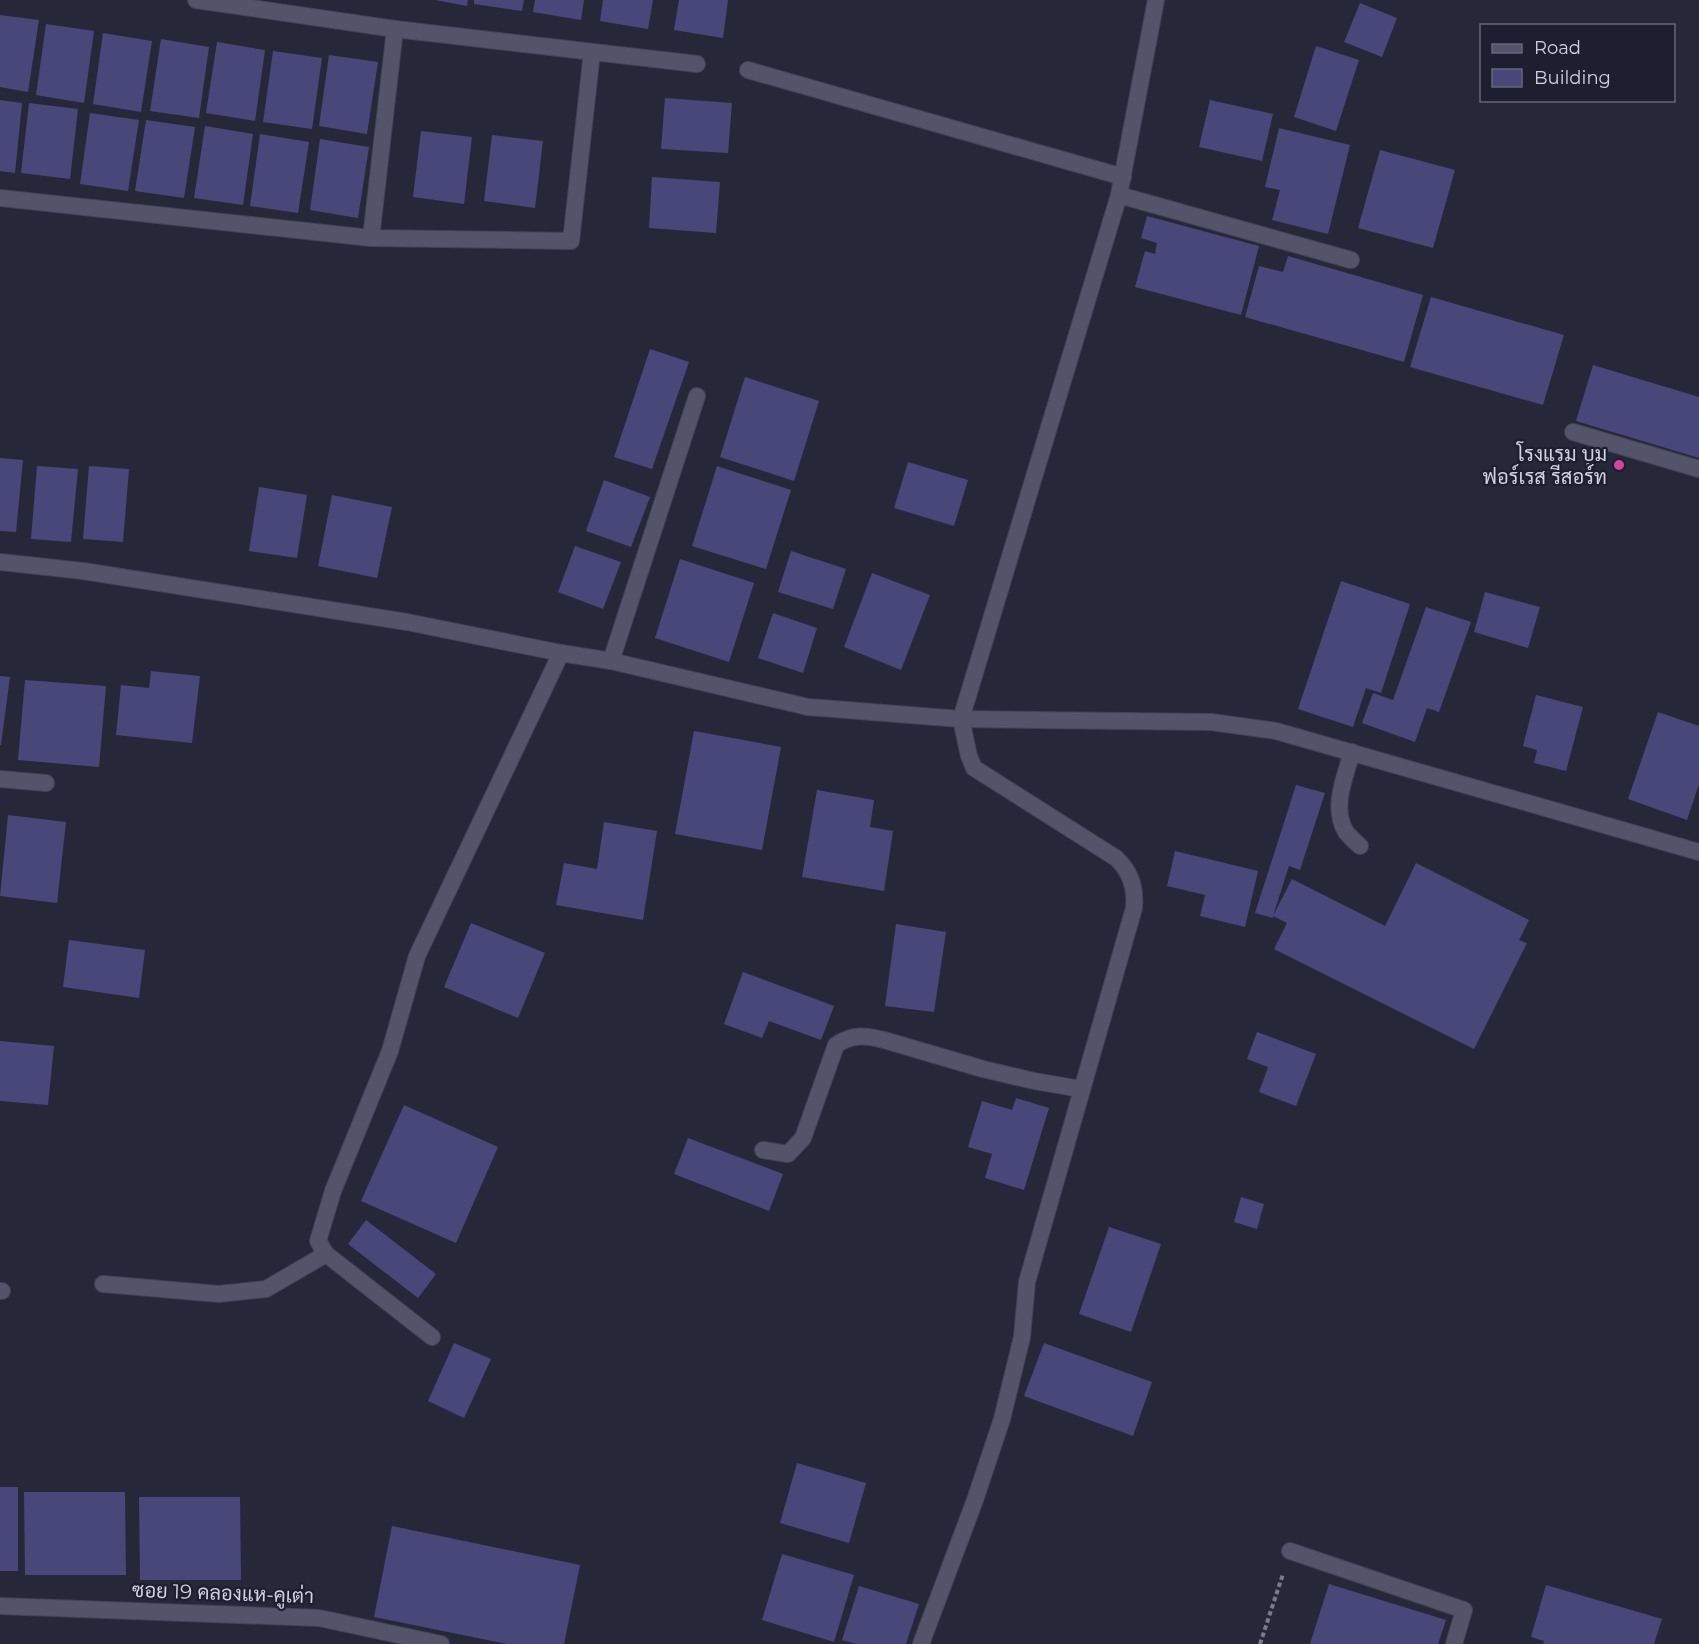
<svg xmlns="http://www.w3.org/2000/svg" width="1699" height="1644" viewBox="0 0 1699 1644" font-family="Montserrat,Sarabun,sans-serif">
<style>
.building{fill:#48477a}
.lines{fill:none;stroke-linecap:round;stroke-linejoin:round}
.service-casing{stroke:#424252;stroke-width:18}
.minor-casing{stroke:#424252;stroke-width:18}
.path{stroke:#7b7b8b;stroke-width:4;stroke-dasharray:4.5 3;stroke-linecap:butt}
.service{stroke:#535469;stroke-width:16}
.minor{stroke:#535469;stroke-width:16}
.hotel-dot{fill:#d1479c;stroke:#1d1e30;stroke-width:2}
.labels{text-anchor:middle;stroke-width:4.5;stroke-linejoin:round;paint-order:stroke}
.poi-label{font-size:20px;fill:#d1d2df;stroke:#1d1e30;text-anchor:end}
.street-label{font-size:20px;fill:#d1d2df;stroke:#1d1e30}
</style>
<rect width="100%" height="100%" fill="#27273a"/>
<g class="building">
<path d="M 435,0 L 468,0 L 467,6 Z"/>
<path d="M 474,0 L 524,0 L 522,11 L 474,4 Z"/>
<path d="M 535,0 L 584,0 L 581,20 L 533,12 Z"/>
<path d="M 603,0 L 653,0 L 648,29 L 600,21 Z"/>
<path d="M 679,0 L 728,0 L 723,38 L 674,30 Z"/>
<path d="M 1360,3 L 1397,18 L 1382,57 L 1344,42 Z"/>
<path d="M 0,15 L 39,20 L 28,92 L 0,87 Z"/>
<path d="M 46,24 L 94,31 L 84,103 L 36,95 Z"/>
<path d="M 103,33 L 152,41 L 141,112 L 93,104 Z"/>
<path d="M 161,39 L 209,47 L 199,118 L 150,111 Z"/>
<path d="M 217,42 L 265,50 L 255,121 L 206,113 Z"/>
<path d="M 1316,46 L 1359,60 L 1336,131 L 1294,117 Z"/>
<path d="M 273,51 L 322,58 L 312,129 L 263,122 Z"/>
<path d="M 329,55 L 378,62 L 367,134 L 319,126 Z"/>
<path d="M 665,98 L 732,103 L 728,153 L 661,149 Z"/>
<path d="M 0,100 L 22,103 L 15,173 L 0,171 Z"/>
<path d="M 1210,100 L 1273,114 L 1262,161 L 1199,147 Z"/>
<path d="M 29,103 L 78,109 L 70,179 L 21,173 Z"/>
<path d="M 90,113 L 139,120 L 128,191 L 80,184 Z"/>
<path d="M 146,120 L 195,127 L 184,198 L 135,191 Z"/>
<path d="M 205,126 L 253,134 L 243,205 L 194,198 Z"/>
<path d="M 1279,128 L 1350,145 L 1328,234 L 1272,220 L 1280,190 L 1265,187 Z"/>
<path d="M 421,131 L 472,137 L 464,204 L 413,197 Z"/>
<path d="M 260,134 L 309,142 L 298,213 L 250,206 Z"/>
<path d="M 492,135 L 543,141 L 535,208 L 484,201 Z"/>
<path d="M 320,139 L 369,147 L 358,218 L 310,210 Z"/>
<path d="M 1380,150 L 1455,170 L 1433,248 L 1358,228 Z"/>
<path d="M 652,177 L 720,182 L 716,233 L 649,228 Z"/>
<path d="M 1147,216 L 1259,246 L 1241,315 L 1135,287 L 1145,251 L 1155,254 L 1157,243 L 1141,238 Z"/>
<path d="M 1288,256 L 1423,295 L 1404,362 L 1245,317 L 1259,266 L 1283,272 Z"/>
<path d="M 1431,297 L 1564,335 L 1543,405 L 1410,367 Z"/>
<path d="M 650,349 L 689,362 L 652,469 L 614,457 Z"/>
<path d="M 1593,365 L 1699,397 L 1699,458 L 1576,421 Z"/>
<path d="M 745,377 L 819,401 L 794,481 L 720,457 Z"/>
<path d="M 0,458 L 23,460 L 16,532 L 0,531 Z"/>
<path d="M 908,462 L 968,480 L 954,526 L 894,508 Z"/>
<path d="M 37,466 L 78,469 L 71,542 L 31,539 Z"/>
<path d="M 89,466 L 129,469 L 123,542 L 83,539 Z"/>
<path d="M 717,466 L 791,490 L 766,569 L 692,546 Z"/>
<path d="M 604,480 L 650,497 L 631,547 L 586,531 Z"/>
<path d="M 259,487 L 307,495 L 297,558 L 249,551 Z"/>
<path d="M 332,495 L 392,507 L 377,578 L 318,566 Z"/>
<path d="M 575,546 L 621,562 L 603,609 L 558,592 Z"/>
<path d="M 791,551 L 846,569 L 833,609 L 778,592 Z"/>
<path d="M 680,559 L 754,583 L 729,662 L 655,638 Z"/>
<path d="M 872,573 L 930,595 L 901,670 L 844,647 Z"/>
<path d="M 1341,581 L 1410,604 L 1381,693 L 1366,688 L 1353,727 L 1298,709 Z"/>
<path d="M 1485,592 L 1540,607 L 1528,648 L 1474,632 Z"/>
<path d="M 1426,607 L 1471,622 L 1439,712 L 1427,708 L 1415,742 L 1362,723 L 1373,693 L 1393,700 Z"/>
<path d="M 773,613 L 817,628 L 803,673 L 758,658 Z"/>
<path d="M 151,671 L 200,676 L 192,743 L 116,735 L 121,685 L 149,688 Z"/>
<path d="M 0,676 L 10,677 L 1,745 L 0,745 Z"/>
<path d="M 25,680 L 106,686 L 99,767 L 18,760 Z"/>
<path d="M 1536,695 L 1583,707 L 1566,771 L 1534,763 L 1537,750 L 1523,746 Z"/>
<path d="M 1658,712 L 1699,726 L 1699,784 L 1687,820 L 1628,799 Z"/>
<path d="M 694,731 L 781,747 L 762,850 L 675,834 Z"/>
<path d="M 1296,785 L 1325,793 L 1300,870 L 1289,866 L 1273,916 L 1292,879 L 1385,926 L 1416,863 L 1529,920 L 1519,940 L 1527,943 L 1474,1049 L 1274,949 L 1287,923 L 1273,916 L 1273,918 L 1255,913 Z"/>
<path d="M 817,790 L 874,800 L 870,827 L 893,831 L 884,891 L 802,877 Z"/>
<path d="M 8,815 L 66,822 L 57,903 L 0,896 Z"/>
<path d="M 604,822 L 657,831 L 643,920 L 556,905 L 564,863 L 597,869 Z"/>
<path d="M 1175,851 L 1258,871 L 1245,927 L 1200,916 L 1205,895 L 1167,886 Z"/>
<path d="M 471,923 L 545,953 L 518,1018 L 444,987 Z"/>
<path d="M 896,924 L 946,932 L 934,1012 L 885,1006 Z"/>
<path d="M 69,940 L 145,950 L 139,998 L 63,987 Z"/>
<path d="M 743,972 L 834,1006 L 821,1040 L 769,1021 L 762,1038 L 724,1024 Z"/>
<path d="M 1257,1032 L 1316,1054 L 1296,1106 L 1259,1092 L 1268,1067 L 1247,1059 Z"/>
<path d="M 0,1041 L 54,1046 L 48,1105 L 0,1101 Z"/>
<path d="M 1016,1098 L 1049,1108 L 1024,1190 L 985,1178 L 992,1154 L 968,1147 L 982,1101 L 1012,1110 Z"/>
<path d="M 404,1105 L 498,1147 L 456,1243 L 361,1201 Z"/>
<path d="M 688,1138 L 783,1174 L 769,1211 L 674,1174 Z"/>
<path d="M 1241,1197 L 1264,1204 L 1257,1229 L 1234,1222 Z"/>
<path d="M 366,1220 L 436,1274 L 418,1298 L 348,1244 Z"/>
<path d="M 1109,1227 L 1161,1244 L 1131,1332 L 1079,1314 Z"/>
<path d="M 454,1343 L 491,1359 L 464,1418 L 428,1401 Z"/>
<path d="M 1044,1343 L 1152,1382 L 1133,1436 L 1024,1396 Z"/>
<path d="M 797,1463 L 866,1483 L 849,1543 L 780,1523 Z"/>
<rect x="0" y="1487" width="18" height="84"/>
<path d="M 24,1492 L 125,1492 L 126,1575 L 25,1575 Z"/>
<path d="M 139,1497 L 240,1497 L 241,1580 L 140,1580 Z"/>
<path d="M 392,1526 L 580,1565 L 564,1644 L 507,1644 L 374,1617 Z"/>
<path d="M 782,1554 L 854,1575 L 834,1642 L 762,1620 Z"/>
<path d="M 1329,1584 L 1446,1620 L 1438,1644 L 1310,1644 Z"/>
<path d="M 1546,1585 L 1662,1619 L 1654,1644 L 1543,1644 L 1544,1641 L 1531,1637 Z"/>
<path d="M 859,1586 L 919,1604 L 906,1644 L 856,1644 L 842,1640 Z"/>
</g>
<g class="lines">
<defs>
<path id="service" d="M 1573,432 L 1699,469"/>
<g id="minor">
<path d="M 196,0 L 395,29 L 697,64"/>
<path d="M 748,70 L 1123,177"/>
<path d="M 1119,195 L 1351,260"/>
<path d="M 0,198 L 371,238 L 571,241 L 592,52"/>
<path d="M 371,238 L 395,29"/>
<path d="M 0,562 L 83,571 L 407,622 L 561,653 L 611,661 L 808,707 L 961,719 L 1211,722 L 1276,731 L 1699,852"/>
<path d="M 611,661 L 697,396"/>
<path d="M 1352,752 C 1345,777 1331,808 1346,832 C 1350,837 1355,842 1360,846"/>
<path d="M 0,779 L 46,783"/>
<path d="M 763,1150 L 788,1154 L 803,1138 L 836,1045 C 852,1034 866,1035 884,1040 L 983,1069 L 1034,1081 L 1081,1089"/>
<path d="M 103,1284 L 219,1294 L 266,1289 L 326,1254"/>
<path d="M 0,1291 L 2,1291"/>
<path d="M 432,1337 L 326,1254 L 318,1241 L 333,1191 L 390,1051 L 417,956 L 561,653"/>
<path d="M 1290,1551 L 1464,1610 L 1454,1644"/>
<path d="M 0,1606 L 319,1618 L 441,1644"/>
<path d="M 921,1644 L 975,1500 L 1002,1419 L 1022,1337 L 1027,1282 L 1134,908 C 1136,888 1130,871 1116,858 L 974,768 L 969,756 L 961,719 L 1119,195 L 1156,0"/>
</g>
</defs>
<use href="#service" class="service-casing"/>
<use href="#minor" class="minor-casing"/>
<path class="path" d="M 1260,1644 L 1283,1574"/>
<use href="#service" class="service"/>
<use href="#minor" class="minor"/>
</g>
<circle class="hotel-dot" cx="1619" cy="465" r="6"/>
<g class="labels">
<g class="poi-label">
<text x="1607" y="461">โรงแรม บูม<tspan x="1607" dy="23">ฟอร์เรส รีสอร์ท</tspan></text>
</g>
<g class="street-label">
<text transform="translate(223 1593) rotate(2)" y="7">ซอย 19 คลองแห-คูเต่า</text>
</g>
</g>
<rect x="1480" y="24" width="195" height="78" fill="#1d1e30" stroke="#656676" stroke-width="1.5"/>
<rect x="1492" y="44" width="30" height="9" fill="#535469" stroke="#656676" stroke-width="1.5"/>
<text x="1534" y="54" font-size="18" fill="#d1d2df">Road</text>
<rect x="1492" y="69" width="30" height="18" fill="#48477a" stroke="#656676" stroke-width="1.5"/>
<text x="1534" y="84" font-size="18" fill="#d1d2df">Building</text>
</svg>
